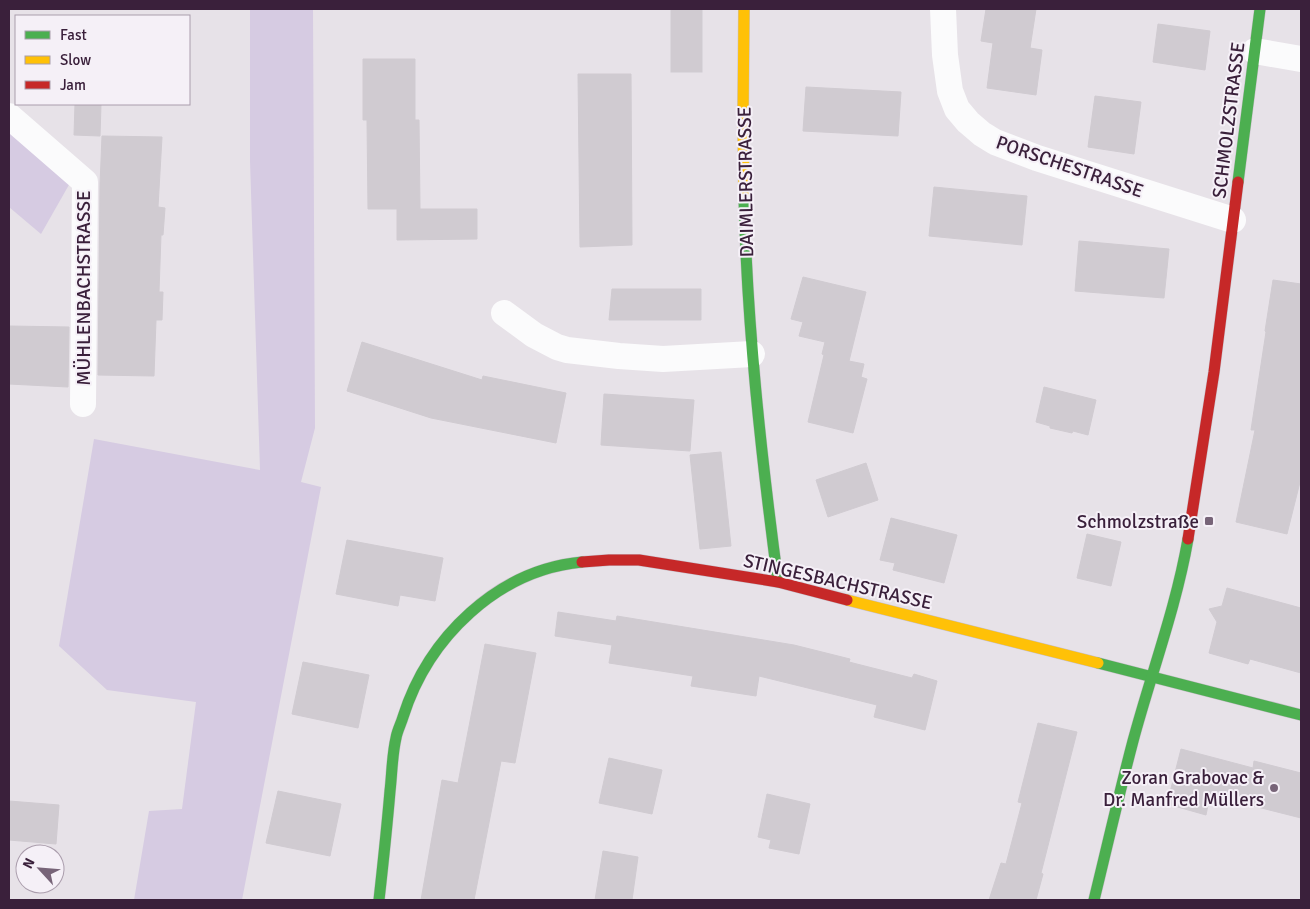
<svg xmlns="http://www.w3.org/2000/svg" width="1310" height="909" viewBox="0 0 1310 909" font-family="Signika,sans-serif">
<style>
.green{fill:#d6cbe2}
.building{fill:#d0cbd1;stroke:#d0cbd1}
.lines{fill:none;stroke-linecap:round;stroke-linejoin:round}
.fast-casing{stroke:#c7bfc8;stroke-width:12}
.slow-casing{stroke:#c7bfc8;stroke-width:12}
.jam-casing{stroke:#c7bfc8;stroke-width:12}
.street{stroke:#fbfbfc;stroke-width:26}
.fast{stroke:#4caf50;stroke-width:11}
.slow{stroke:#ffc107;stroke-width:11}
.jam{stroke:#c62828;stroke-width:11}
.poi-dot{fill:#776478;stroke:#f5f0f7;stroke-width:2}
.labels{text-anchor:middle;stroke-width:4;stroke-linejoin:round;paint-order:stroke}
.street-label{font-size:19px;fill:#3a203b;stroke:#f5f0f7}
.poi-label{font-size:19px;fill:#3a203b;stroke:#f5f0f7;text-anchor:end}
</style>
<rect width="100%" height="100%" fill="#e7e2e8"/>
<g class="green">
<path d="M 250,9 L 313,9 L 315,428 L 301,482 L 321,487 L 242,900 L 134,900 L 149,811 L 182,809 L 196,702 L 107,690 L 59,646 L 94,439 L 260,470 L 250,161 Z"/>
<path d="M 9,131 L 70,183 L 41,234 L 9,207 Z"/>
</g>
<g class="building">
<rect x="671" y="9" width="31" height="63"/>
<path d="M 986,9 L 1036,9 L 1030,48 L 1042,50 L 1036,95 L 987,88 L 993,43 L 981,41 Z"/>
<path d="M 1158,24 L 1210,31 L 1205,70 L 1153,62 Z"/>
<path d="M 363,59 L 415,59 L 415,120 L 419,120 L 420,209 L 477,209 L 477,239 L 397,240 L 397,209 L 368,209 L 367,120 L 363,120 Z"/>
<path d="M 578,74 L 631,74 L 632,245 L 580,247 Z"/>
<path d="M 806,87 L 901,92 L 898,136 L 803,131 Z"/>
<path d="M 1095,96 L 1141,102 L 1134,154 L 1088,147 Z"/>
<path d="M 75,104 L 101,104 L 100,136 L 74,135 Z"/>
<path d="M 102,136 L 162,137 L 158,207 L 165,208 L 163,235 L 161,235 L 159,292 L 163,292 L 162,320 L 156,320 L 154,376 L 98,375 L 100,185 Z"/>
<path d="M 934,187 L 1027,196 L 1022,245 L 929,236 Z"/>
<path d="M 1079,241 L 1169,249 L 1164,298 L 1075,291 Z"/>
<path d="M 803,277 L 866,292 L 849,361 L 864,364 L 861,377 L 867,379 L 853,433 L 808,422 L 824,355 L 822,354 L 825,342 L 799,336 L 803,322 L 791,319 Z"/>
<path d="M 1273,280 L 1301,284 L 1301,478 L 1287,534 L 1236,522 L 1255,430 L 1251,430 L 1266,332 L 1265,331 Z"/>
<path d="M 612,289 L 701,289 L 701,320 L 609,320 Z"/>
<path d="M 9,326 L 69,327 L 68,387 L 9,384 Z"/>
<path d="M 362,342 L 482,380 L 483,376 L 566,393 L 556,443 L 431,418 L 347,391 Z"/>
<path d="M 1044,387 L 1096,400 L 1088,435 L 1073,431 L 1072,433 L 1050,428 L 1050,426 L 1036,422 Z"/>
<path d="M 604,394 L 694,400 L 690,451 L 601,445 Z"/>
<path d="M 721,452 L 731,546 L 700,549 L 690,455 Z"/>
<path d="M 866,463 L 878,500 L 828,517 L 816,480 Z"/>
<path d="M 891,518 L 957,535 L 944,583 L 893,570 L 895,563 L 880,560 Z"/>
<path d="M 1087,534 L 1121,542 L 1111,586 L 1077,578 Z"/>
<path d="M 347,540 L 443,558 L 435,601 L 400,595 L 398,606 L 336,594 Z"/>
<path d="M 1227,588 L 1301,608 L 1301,673 L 1250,659 L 1248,664 L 1209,653 L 1217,622 L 1209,609 L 1222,606 Z"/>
<path d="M 558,612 L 616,621 L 617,616 L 794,645 L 850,659 L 849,662 L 912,678 L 914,674 L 937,681 L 925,730 L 874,717 L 877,705 L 759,676 L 756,696 L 691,686 L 693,676 L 609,663 L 612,645 L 555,636 Z"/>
<path d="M 485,644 L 536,653 L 515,763 L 501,761 L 474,900 L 421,900 L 442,780 L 458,783 Z"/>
<path d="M 303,662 L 369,675 L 358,728 L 292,714 Z"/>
<path d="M 1038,723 L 1077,732 L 1041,873 L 1043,874 L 1036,900 L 989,900 L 1001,863 L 1006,864 L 1022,803 L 1018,802 Z"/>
<path d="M 1181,749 L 1253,768 L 1254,761 L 1301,773 L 1301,818 L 1210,795 L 1206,815 L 1167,804 Z"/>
<path d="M 609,758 L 662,770 L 652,814 L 599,803 Z"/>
<path d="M 278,791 L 341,804 L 330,856 L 266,843 Z"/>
<path d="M 767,794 L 810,804 L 799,854 L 769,848 L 771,840 L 758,837 Z"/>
<path d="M 9,801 L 59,805 L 56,844 L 9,840 Z"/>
<path d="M 603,851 L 638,857 L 632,900 L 595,900 Z"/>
</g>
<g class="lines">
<defs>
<g id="fast">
<path d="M 1238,182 L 1260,9"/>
<path d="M 744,197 C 747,326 761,454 778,582"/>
<path d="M 1098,663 L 1301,715"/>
<path d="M 379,900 C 383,864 387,827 390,791 C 392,774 392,755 396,738 C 397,731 401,724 403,717 C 428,638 497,570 582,562"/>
<path d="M 1094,900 C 1107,847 1119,794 1133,741 C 1151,674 1176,608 1188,539"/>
</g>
<g id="slow">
<path d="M 744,197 L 743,120 L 744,9"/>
<path d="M 847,600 L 1098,663"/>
</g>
<g id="jam">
<path d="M 1188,539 L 1214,372 L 1238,182"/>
<path d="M 582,562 L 609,560 L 639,560 L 778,582 L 847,600"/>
</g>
</defs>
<use href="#fast" class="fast-casing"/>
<use href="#slow" class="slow-casing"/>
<use href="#jam" class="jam-casing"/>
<g class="street">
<path d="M 943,9 L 945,55 L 950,91 L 957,109 L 968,122 L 982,134 L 995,142 L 1037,158 L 1233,220"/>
<path d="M 1255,51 L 1301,59"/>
<path d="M 9,116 L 85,182 L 83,404"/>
<path d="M 504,313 L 534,335 L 557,347 L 567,350 L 619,356 L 663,359 L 752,354"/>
</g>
<use href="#fast" class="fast"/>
<use href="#slow" class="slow"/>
<use href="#jam" class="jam"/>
</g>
<g class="poi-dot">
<rect x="1204" y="516" width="10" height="10" rx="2.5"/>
<circle cx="1274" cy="788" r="5"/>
</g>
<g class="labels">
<g class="street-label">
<text transform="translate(1228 120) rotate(-83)" y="7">SCHMOLZSTRASSE</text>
<text transform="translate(1070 166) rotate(19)" y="7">PORSCHESTRASSE</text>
<text transform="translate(745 182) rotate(-91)" y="7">DAIMLERSTRASSE</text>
<text transform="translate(83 288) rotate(-90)" y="7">MÜHLENBACHSTRASSE</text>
<text transform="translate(838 581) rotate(13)" y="7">STINGESBACHSTRASSE</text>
</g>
<g class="poi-label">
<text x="1199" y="528">Schmolzstraße</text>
<text x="1264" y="784">Zoran Grabovac &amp;<tspan x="1264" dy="22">Dr. Manfred Müllers</tspan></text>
</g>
</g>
<rect width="1310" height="909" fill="none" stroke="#3a203b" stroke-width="20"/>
<rect x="15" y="15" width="175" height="90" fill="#f5f0f7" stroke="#aa9dac"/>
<rect x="25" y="31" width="25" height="8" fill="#4caf50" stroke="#aa9dac"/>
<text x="60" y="40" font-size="15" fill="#3a203b">Fast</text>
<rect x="25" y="56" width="25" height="8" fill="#ffc107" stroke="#aa9dac"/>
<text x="60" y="65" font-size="15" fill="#3a203b">Slow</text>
<rect x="25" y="81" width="25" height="8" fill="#c62828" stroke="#aa9dac"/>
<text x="60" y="90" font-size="15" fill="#3a203b">Jam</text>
<g transform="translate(40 869) rotate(296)"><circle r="24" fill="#f5f0f7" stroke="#aa9dac"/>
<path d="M0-4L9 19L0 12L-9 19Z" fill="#776478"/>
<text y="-8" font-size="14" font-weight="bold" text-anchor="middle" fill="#3a203b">N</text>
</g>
</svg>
